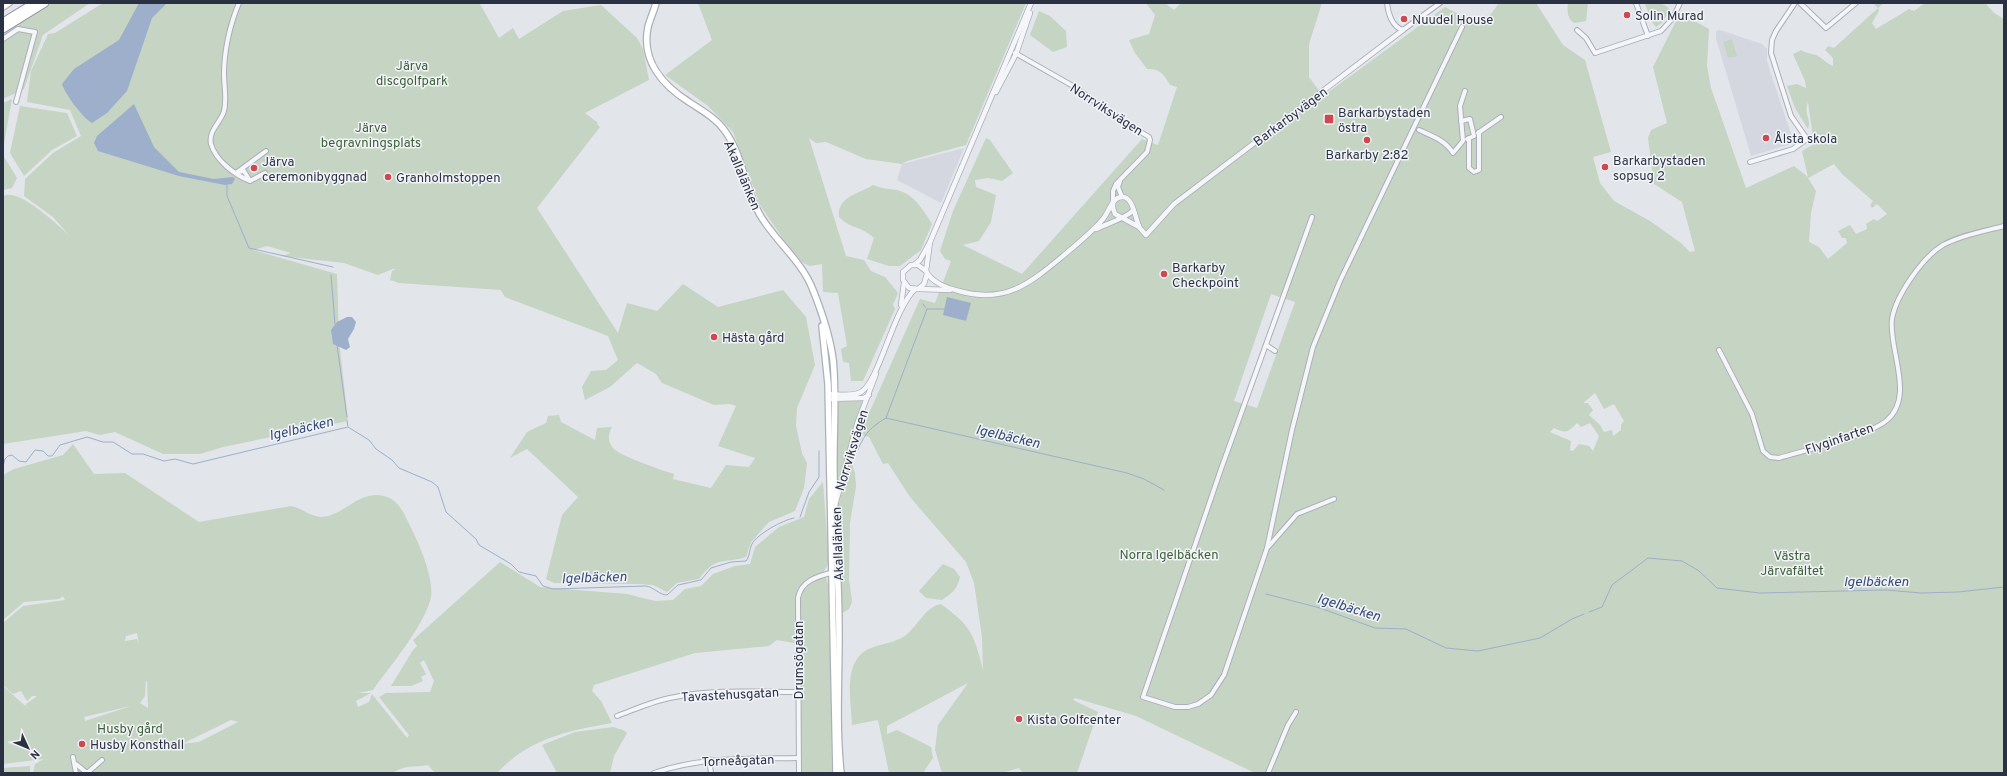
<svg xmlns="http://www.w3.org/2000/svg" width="2007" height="776" viewBox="0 0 2007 776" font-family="Overpass,sans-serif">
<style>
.built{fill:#d4d7df}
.green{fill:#c6d4c3;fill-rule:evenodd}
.water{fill:#9dafca}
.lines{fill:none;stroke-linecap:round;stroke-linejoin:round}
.stream{stroke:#9dafca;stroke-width:1}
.minor-casing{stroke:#abafb8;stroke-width:6}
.tertiary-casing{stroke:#abafb8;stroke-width:6}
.secondary-casing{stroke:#abafb8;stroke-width:8}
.motorway-casing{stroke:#8990a1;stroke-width:9}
.minor{stroke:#f5f6f9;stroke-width:4}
.tertiary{stroke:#f5f6f9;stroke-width:4.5}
.secondary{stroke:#fff;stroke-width:5.5}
.motorway{stroke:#fff;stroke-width:7}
.poi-dot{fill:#cf474f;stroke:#f2f4f8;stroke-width:1.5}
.labels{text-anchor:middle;stroke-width:3;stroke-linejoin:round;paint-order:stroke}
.poi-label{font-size:13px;fill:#2a3143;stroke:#f2f4f8;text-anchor:start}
.park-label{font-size:13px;fill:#3b5e37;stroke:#f2f4f8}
.street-label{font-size:13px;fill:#2a3143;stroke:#f2f4f8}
.water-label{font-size:14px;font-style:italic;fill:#344b77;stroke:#f2f4f8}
</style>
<rect width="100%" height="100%" fill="#e2e5ea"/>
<g class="built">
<path d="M 1720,30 L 1762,44 L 1767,49 L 1767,60 L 1771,74 L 1794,143 L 1751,156 L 1716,38 L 1716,31 Z"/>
<path d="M 964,148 L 941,203 L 897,180 L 902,164 Z"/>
</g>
<g class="green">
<path d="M 46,3 L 90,3 L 43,35 L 24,89 L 3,99 L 3,28 Z"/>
<path d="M 103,3 L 485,3 L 480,4 L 499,38 L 513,28 L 519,39 L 563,11 L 601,5 L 637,38 L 643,49 L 649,80 L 585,113 L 598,123 L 597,124 L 600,127 L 537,208 L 618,333 L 627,303 L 657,311 L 683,284 L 718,307 L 783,290 L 806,317 L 815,365 L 797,408 L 796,426 L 802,453 L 807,463 L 804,488 L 795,511 L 769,522 L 751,542 L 746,557 C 722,564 716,556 699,579 L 677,583 L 667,592 L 653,585 L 638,584 L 554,583 L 546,579 L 562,515 L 578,497 L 527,449 L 510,458 L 527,432 L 546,423 L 548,416 L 559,415 L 561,422 L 595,440 L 597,428 L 612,427 C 608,434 607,442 614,449 C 621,456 663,471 674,474 L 673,479 L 711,488 L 726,465 L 749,467 L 755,458 L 718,446 L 736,406 L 730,404 L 714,405 L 662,383 L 656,374 L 637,363 L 610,387 L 585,400 L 582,387 L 591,371 L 606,370 L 618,360 L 608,336 L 505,297 L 501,290 L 399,283 L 390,280 L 392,271 L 396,269 L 393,269 L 378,275 L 344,263 L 281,256 L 291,253 L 267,246 L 253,250 L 337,274 L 339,340 L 348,421 L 223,447 L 200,454 L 163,454 L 115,432 L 100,435 L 86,431 L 3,444 L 3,196 C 19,188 56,224 68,234 L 53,217 L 24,196 L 25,179 L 53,153 L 81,136 L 70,110 L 27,102 L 31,71 L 48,34 L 55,33 Z"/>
<path d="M 698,3 L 1026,3 L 966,145 L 907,161 L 902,164 L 866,159 L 826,142 L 816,143 L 809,138 L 846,256 L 864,260 L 871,271 L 885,277 L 898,293 L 893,305 L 895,309 L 863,381 L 851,381 L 849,363 L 843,362 L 841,349 L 847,346 L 838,293 L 823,292 L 822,264 L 810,266 L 803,263 L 788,246 L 760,205 L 733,132 L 708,106 L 665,75 L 712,40 Z"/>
<path d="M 1146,3 L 1165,3 L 1174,10 L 1181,3 L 1322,3 L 1309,44 L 1309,77 L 1323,96 L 1445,7 L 1477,24 L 1491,14 L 1499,3 L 1536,3 L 1563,45 L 1585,60 L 1611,152 L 1593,157 L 1600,183 L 1614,201 L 1650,221 L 1681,243 L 1690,252 L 1695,251 L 1682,202 L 1654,184 L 1648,138 L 1651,130 L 1667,123 L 1653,67 L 1680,13 L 1709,29 L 1707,66 L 1711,88 L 1746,188 L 1794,166 L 1808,177 L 1802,151 L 1814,144 L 1808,102 C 1803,114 1812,119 1808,129 L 1795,108 L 1787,86 L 1797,84 L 1806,88 L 1805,81 L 1793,54 L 1801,50 C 1807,54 1810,53 1816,55 C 1822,58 1826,63 1833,66 L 1833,58 L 1825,50 L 1828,46 L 1834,48 L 1878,8 L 1873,3 L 1884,3 L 1878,8 L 1879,11 L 1872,23 L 1876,29 L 1909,9 L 1914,11 L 1925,3 L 1985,3 L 1994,13 L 2004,19 L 2004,773 L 1255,773 L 1136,716 L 1075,698 L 1073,700 L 1098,712 L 1077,773 L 1023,773 L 1019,768 L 1002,773 L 942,773 L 935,750 L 938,725 L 968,683 L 887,726 L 887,734 L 897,730 L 931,747 L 933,758 L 923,773 L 889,773 L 878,720 L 852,725 C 851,700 842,659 871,648 C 881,644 897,642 905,636 C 918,626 925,607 941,604 C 971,626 974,634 983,670 L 982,637 L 974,583 L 966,562 L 910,497 L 888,463 L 883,464 L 869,437 L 863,435 L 858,445 L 859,450 L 855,450 L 854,447 L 860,424 L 866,416 L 866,411 L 870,411 L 920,299 L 935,303 L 951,261 L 945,259 L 940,251 L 953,211 L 986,138 L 990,140 L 1013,173 L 1002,181 L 988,178 L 975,180 L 976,187 L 996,195 L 991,222 L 979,241 L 963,245 L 1022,274 L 1142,139 L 1158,145 L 1177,87 L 1170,85 C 1164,74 1159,68 1147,69 L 1135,53 L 1129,40 L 1149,34 L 1155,15 ZM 1834,164 L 1842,174 L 1873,201 L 1870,205 L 1872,208 L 1877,204 L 1887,214 L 1877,221 L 1874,219 L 1866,224 L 1867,229 L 1856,234 L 1850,225 L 1838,231 L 1842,238 L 1846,238 L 1847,243 L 1828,259 L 1819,247 L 1809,242 L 1811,213 L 1816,191 L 1808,178 ZM 1271,294 L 1295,302 L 1257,408 L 1234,401 ZM 1595,393 L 1604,409 L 1614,404 L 1624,421 L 1621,425 L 1621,430 L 1613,436 L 1612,430 L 1604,432 L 1600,425 L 1589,415 L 1593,410 L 1588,403 L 1583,403 ZM 1577,423 L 1581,427 L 1590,423 L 1599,436 L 1593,451 L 1589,446 L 1579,444 L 1573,451 L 1570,450 L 1571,441 L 1550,432 L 1554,428 C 1566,434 1568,432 1577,423 Z"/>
<path d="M 1568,3 L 1588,3 L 1586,21 L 1574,23 C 1567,18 1567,11 1568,3 Z"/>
<path d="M 1645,3 C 1654,3 1665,2 1670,10 L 1663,22 L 1656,27 L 1651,21 Z"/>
<path d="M 1039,11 L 1050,16 L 1066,31 L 1067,47 L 1053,52 L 1030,35 Z"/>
<path d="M 1732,39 L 1737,56 L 1728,58 L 1723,42 Z"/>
<path d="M 12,99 L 3,150 L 3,103 Z"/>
<path d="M 20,106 L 67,113 L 77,136 L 52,150 L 24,176 L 10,153 Z"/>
<path d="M 3,155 L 17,178 L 12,188 L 3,190 Z"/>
<path d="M 873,185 C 884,190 896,188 905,193 C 917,199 925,213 932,224 L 921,250 L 900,266 L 889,266 L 867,259 L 874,238 C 862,226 850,229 839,217 C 836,197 861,193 873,185 Z"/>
<path d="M 863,400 L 838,490 L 836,490 L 838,402 Z"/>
<path d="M 73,444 L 94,474 L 125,473 L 199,522 L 291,506 C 302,508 310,517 322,517 C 345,515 359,490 384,496 C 400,500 405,516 412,530 C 420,546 434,579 431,597 C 425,625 390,666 373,690 L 358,693 L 371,693 L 356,701 L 358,707 L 369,702 L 372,694 L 407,738 L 409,735 L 379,697 L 386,693 L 430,692 L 434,681 L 424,660 L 420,663 L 426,674 L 421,677 L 423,681 L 411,686 L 391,686 L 413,650 L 417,646 L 413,640 L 500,562 L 540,587 L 627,594 L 655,601 L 673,600 L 685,589 L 701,586 L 713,574 L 735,566 L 750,564 L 755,547 L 779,527 L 804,517 L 809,499 L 823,482 L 829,563 L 824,571 L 829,587 L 832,773 L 801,773 L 799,644 L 777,640 L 769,646 L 695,653 L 594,685 L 592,691 L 601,701 L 612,723 C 567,731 530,738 497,773 L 435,773 L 428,765 C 415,768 405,764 393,773 L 33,773 L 35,764 L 44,759 L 3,764 L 3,686 L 32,712 L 25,705 L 37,696 L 32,696 L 27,701 L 21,691 L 13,694 L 3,685 L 3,623 L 23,606 L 65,600 L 63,596 L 59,599 L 24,602 L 3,620 L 3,475 L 14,469 L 63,455 ZM 137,633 L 139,645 L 137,639 L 125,641 L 126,636 ZM 146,681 L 147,681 L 148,708 L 140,703 L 145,696 ZM 131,706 L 85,721 L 85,720 L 84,717 ZM 231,720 L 238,722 L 199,742 L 182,744 Z"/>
<path d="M 850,458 L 855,473 L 856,486 L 850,523 L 849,579 L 852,602 L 849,609 L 841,614 L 838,508 Z"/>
<path d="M 943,564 L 954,569 L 960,577 C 957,590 952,593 942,600 L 926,598 L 919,591 Z"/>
<path d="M 613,727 L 623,730 L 627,733 L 614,756 L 610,773 L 557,773 L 542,745 L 575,732 Z"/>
<path d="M 30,766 L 30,773 L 3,773 L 3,768 Z"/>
</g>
<g class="water">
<path d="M 139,3 L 167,3 L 152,18 L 127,91 L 107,113 L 92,123 C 83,118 65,94 62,84 L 74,69 L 119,40 Z"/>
<path d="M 134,104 L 154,147 L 179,172 L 214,179 L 233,177 L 235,179 L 232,184 L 225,185 L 179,176 L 98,151 L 94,143 L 97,136 Z"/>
<path d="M 947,297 L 971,303 L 966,321 L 943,315 Z"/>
<path d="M 347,317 L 352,317 L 356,322 L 354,329 L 348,339 L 350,347 L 346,350 L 333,344 L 331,330 L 337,322 Z"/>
</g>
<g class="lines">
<g class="stream">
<path d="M 227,185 L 227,196 L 249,248 L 333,267"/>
<path d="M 331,275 L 335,324"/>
<path d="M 923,304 L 926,308"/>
<path d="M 337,345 L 347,417"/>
<path d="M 886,418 L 927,309 L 944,309"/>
<path d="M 347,421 L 348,426"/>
<path d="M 858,449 C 866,432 870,428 886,418 L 1127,473 L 1144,479 L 1164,490"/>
<path d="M 3,466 L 5,459 L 8,456 L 12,455 L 19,461 L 26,462 L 35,450 L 43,451 L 48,456 L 52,456 L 60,445 L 87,437 L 103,442 L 113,442 L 132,454 L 143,454 L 164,461 L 175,459 L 193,464 L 348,427 L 369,440 L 376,449 L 392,460 L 399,468 L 432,482 L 438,487 L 446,512 L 476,539 L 479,545 L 511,564 L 519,572 L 536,576 L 543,586 L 553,589 L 646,586 C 654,587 659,595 667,595 L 678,585 L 701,580 L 711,568 L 731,562 L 746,561 C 750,556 749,550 752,544 C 757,534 783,520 794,518"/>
<path d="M 800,517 L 809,492 L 819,477 L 819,451"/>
<path d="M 1266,594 L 1320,608 L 1375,628 L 1406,629 L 1446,648 L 1478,651 L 1540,638 L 1572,619 L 1584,614"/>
<path d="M 1589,612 L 1602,607 L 1612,585 L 1648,558 L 1682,561 L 1699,571 L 1717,588 L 1760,593 L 1886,590 L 1921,593 L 1958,592 L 2004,587"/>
</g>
<defs>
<g id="minor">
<path d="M 239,3 C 230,24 224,51 224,74 C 224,86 227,99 224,111 C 221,122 208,131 211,144 C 216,161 235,175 250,181 L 265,173"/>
<path d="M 1387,3 C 1388,13 1392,27 1403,30 L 1440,3"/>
<path d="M 1636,3 L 1648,36"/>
<path d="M 1800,3 L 1826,28 L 1856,3"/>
<path d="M 1578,31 L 1577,30 L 1586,38 L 1595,53 L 1661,31 L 1673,18 L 1680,3"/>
<path d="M 3,39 L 18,29 L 35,32 L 16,102"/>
<path d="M 1015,53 L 1073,86 L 1122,121 L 1149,137 L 1150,140 L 1147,152 L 1116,184 L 1113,191 L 1113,201"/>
<path d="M 1461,121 L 1470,119 L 1474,136 L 1467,139"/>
<path d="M 1419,130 C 1432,136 1445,140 1453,153 L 1463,141 L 1460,106 L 1465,91"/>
<path d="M 1478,133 L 1501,117"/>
<path d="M 1469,138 L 1469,168 L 1474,172 L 1479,170 L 1479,132"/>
<path d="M 1750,162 L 1793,149 L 1807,139 L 1791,116 L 1771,53 L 1772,40 L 1776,31 L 1795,3"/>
<path d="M 238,172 L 244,171 L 250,181"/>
<path d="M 236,173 L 266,151"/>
<path d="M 1120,181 L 1118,187 L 1122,197"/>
<path d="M 1312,217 L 1221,469 L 1143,697 L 1175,707 L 1188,707 L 1198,704 L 1211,695 L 1224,675 L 1267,548 L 1292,430 L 1313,347 L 1340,281 L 1462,27"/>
<path d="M 1266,345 L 1275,351"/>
<path d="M 1719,350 L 1752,414 L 1763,451 L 1770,457 L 1779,458 C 1805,450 1867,436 1886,421 C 1916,397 1888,349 1892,319 C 1896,295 1923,257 1943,245 C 1961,235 1985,231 2004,226"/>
<path d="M 1268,547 L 1297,514 L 1334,499"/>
<path d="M 617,716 C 636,709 655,700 675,697 C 715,689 758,692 798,692"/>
<path d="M 73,757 L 76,773"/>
<path d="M 709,759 L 711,773"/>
<path d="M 76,764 L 87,773"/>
<path d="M 87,773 L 102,760"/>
<path d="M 654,773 C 702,756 749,759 799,758"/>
<path d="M 799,773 L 798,598 C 801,580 819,576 834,572"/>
<path d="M 1268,773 L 1288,725 L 1296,712"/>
</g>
<g id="tertiary">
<path d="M 996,92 L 1016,54 L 1030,13"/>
<path d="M 1113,201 L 1113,208 L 1115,214 L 1139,227 L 1146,235 L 1174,204 L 1403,30"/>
<path d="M 1096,229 C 1104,225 1129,217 1133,210"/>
<path d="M 930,242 L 926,271 C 931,282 948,289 959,291 C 1005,304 1029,284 1063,256 C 1077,244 1091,233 1103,219 C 1109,212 1112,197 1122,197 C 1133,196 1135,218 1139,226"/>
<path d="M 915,264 L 920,260 L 930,242 L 1031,3"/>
<path d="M 926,271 L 918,265 L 911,265 L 903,272 L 903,280 L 909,288 L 918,289 L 924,284 L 927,274"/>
<path d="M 920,289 L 950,290"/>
<path d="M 901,305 L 904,283"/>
<path d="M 828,394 C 837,394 853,397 861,392 C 879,382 893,310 915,289"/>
<path d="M 828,399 L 864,398 L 869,395"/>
<path d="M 836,502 L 857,424 L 876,374"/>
</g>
<g id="secondary">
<path d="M 656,3 C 654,11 650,19 648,27 C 641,60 662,85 689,102 C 701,110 716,118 725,131 C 743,156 745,189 760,215 C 776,242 802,261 813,290 C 821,310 830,338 833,359 C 837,397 833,437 834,476 C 835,529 839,582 839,635 C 839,681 836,727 841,773"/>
<path d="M 3,7 L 9,3"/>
<path d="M 822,326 L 828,384 L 836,773"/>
</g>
<g id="motorway">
<path d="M 3,22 L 34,3"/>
<path d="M 3,29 L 45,3"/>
</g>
</defs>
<use href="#minor" class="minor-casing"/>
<use href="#tertiary" class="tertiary-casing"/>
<use href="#secondary" class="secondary-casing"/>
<use href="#motorway" class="motorway-casing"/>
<use href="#minor" class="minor"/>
<use href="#tertiary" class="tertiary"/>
<use href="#secondary" class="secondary"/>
<use href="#motorway" class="motorway"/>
</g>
<g class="poi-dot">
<circle cx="1627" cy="15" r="4"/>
<circle cx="1404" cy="19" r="4"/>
<rect x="1324" y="114" width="10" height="10" rx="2"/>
<circle cx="1766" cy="138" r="4"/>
<circle cx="1367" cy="140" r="4"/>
<circle cx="1605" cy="167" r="4"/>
<circle cx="254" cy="168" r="4"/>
<circle cx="388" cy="177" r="4"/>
<circle cx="1164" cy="274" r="4"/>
<circle cx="714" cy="337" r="4"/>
<circle cx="1019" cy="719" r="4"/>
<circle cx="82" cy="744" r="4"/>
</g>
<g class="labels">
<g class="poi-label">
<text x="1635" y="20">Solin Murad</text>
<text x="1412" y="24">Nuudel House</text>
<text x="1338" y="117">Barkarbystaden<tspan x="1338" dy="15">östra</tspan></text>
<text x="1774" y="143">Ålsta skola</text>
<text x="1367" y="159" text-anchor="middle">Barkarby 2:82</text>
<text x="1613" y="165">Barkarbystaden<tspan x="1613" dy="15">sopsug 2</tspan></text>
<text x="262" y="166">Järva<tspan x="262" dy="15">ceremonibyggnad</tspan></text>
<text x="396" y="182">Granholmstoppen</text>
<text x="1172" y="272">Barkarby<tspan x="1172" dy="15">Checkpoint</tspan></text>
<text x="722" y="342">Hästa gård</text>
<text x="1027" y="724">Kista Golfcenter</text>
<text x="90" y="749">Husby Konsthall</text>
</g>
<g class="park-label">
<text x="412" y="70">Järva<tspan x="412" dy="15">discgolfpark</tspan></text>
<text x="371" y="132">Järva<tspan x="371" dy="15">begravningsplats</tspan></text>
<text x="1169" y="559">Norra Igelbäcken</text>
<text x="1792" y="560">Västra<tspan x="1792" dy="15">Järvafältet</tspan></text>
<text x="130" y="733">Husby gård</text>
</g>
<g class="street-label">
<text transform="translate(1107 109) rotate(33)" y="5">Norrviksvägen</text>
<text transform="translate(1290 116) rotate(-37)" y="5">Barkarbyvägen</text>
<text transform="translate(743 175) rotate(67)" y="5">Akallalänken</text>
<text transform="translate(1839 438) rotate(-19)" y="5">Flyginfarten</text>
<text transform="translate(851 450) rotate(-73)" y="5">Norrviksvägen</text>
<text transform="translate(837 544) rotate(-92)" y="5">Akallalänken</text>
<text transform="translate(798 660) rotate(-90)" y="5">Drumsögatan</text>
<text transform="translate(730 694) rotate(-3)" y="5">Tavastehusgatan</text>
<text transform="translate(738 760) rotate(-2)" y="5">Torneågatan</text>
</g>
<g class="water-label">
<text transform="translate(301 428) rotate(-13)" y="5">Igelbäcken</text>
<text transform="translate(1008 436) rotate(13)" y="5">Igelbäcken</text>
<text transform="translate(594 577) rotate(-2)" y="5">Igelbäcken</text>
<text x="1876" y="586">Igelbäcken</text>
<text transform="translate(1349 607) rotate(17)" y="5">Igelbäcken</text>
</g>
</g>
<rect width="2007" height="776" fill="none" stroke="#2a3143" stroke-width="8"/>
<g transform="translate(28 748) rotate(134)" stroke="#f2f4f8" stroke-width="3" paint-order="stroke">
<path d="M0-3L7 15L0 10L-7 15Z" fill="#2a3143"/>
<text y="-6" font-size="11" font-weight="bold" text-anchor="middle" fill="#2a3143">N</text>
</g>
</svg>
